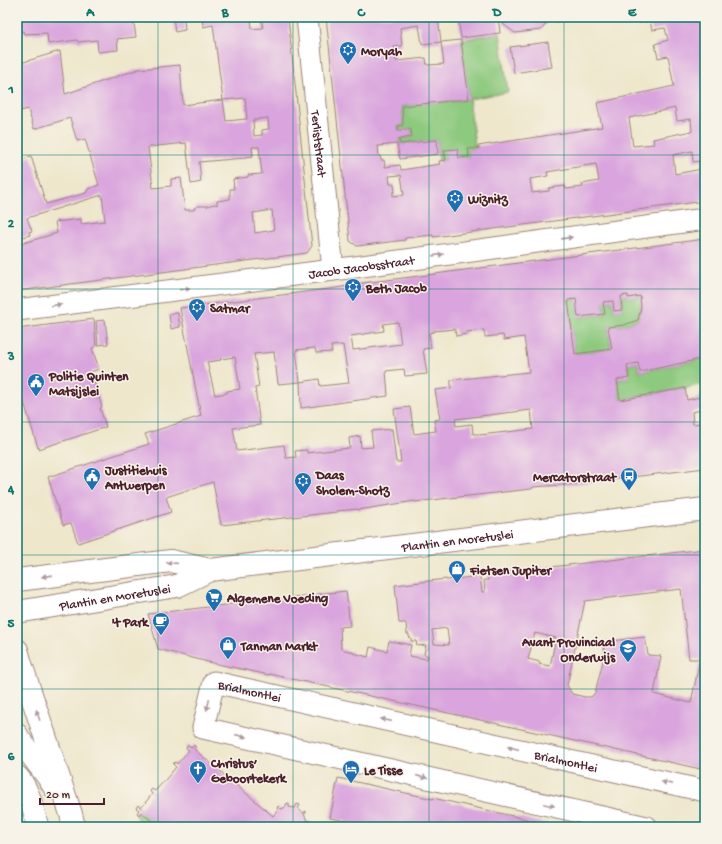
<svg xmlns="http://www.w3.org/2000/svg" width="722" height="844" viewBox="0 0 722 844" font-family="'Gochi Hand',sans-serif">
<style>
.green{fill:#8dc97e;stroke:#6c7454}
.building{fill:#daa5de;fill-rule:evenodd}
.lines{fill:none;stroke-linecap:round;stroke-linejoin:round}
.minor-casing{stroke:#9c837c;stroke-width:23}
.tertiary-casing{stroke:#9c837c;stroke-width:24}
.secondary-casing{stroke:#9c837c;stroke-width:24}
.minor{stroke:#fff;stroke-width:21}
.tertiary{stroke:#fff;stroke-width:22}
.secondary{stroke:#fff;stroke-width:22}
.oneway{fill:#ae9aa0}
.grid{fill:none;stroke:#0f766e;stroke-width:1;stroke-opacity:0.55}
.labels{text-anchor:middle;stroke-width:3;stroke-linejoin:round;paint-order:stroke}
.poi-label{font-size:13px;font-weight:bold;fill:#4a1f2b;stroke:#f7f3e8;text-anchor:start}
.street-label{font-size:13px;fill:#4a1f2b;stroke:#f7f3e8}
.neatline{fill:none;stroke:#0f766e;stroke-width:1.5}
.grid-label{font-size:13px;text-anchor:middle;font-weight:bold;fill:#0f766e}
</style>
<rect width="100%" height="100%" fill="#f7f3e8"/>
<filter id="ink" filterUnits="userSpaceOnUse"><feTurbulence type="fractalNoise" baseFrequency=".025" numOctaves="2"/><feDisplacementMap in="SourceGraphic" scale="8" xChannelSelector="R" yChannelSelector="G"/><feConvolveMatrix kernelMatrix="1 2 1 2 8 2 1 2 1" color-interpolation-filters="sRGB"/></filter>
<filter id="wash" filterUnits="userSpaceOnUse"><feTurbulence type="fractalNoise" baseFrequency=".012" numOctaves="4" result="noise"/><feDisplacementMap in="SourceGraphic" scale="16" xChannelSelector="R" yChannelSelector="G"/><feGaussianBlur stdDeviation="0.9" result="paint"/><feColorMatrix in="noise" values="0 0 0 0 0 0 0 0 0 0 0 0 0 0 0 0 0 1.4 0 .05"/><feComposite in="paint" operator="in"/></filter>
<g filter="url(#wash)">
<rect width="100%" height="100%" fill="#eee7cc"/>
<g class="green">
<path d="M 500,33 L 508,92 L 469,99 L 475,146 L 478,146 L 478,148 L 469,149 L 469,157 L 459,158 L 457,149 L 445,150 L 446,160 L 439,161 L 437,140 L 400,144 L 399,139 L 412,137 L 411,129 L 398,131 L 398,126 L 403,125 L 402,106 L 469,99 L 461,40 Z"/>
<path d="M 628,295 L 628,298 L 640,296 L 641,307 L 638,320 L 624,325 L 608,327 L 611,349 L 575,354 L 568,300 L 576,299 L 579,317 L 605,314 L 603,302 L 613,301 L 614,311 L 622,310 L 621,296 Z"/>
<path d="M 705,358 L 705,384 L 620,400 L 617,380 L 629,378 L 627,365 L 638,363 L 640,372 Z"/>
<path d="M 141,812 L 159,827 L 140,827 L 136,814 L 137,813 L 139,815 Z"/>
</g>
<g id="blocks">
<g class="building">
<path d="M 17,17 L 133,17 L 136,37 L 117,39 L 118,50 L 98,52 L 97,40 L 78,42 L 77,40 L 48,44 L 47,33 L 24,34 L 23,31 L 17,32 Z"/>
<path d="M 173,17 L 184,17 L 185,30 L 175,32 Z"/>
<path d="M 202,17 L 251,17 L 252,29 L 263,28 L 261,17 L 288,17 L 312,246 L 307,253 L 17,291 L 17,245 L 57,233 L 55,222 L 81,219 L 81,224 L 105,221 L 102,195 L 27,218 L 32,231 L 29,232 L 30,235 L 17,239 L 17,161 L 31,156 L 46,204 L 86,193 L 88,189 L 99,185 L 85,139 L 77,141 L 70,118 L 34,129 L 28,109 L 17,112 L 17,64 L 60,51 L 65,94 L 139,69 L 180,65 L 183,105 L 223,100 L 213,25 L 203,27 ZM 245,98 L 247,119 L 226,121 L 223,100 ZM 268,118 L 269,129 L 262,130 L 262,135 L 254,136 L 253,120 L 258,120 L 258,119 ZM 186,143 L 191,184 L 201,182 L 199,162 L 245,158 L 245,157 L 253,156 L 252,147 L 259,147 L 262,174 L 248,175 L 248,177 L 233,179 L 234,189 L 230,189 L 230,199 L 217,201 L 217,205 L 215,204 L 210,205 L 208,206 L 197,206 L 196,208 L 194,208 L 194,210 L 185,210 L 181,178 L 171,179 L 171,186 L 153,188 L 148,147 ZM 272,210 L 274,230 L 255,233 L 253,213 Z"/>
<path d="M 326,17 L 438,17 L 441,42 L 422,44 L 419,25 L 400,28 L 402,46 L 394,47 L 396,61 L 426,58 L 427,65 L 444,64 L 441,42 L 461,40 L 469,99 L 402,106 L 403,125 L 398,126 L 398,131 L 411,129 L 412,137 L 399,139 L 400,144 L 437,140 L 438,154 L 400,159 L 397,144 L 378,146 L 379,157 L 380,156 L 381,160 L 384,160 L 385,167 L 400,165 L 401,170 L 440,164 L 439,161 L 446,160 L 444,150 L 457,149 L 459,158 L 469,157 L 468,149 L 478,148 L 478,146 L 602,127 L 597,103 L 674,86 L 668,56 L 658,58 L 655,44 L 668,40 L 665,28 L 652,30 L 650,21 L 639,23 L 638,17 L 705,17 L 705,201 L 433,237 L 433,235 L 405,238 L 405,240 L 357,246 L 350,241 ZM 675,108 L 677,121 L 691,119 L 692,131 L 653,139 L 654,144 L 633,146 L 629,118 ZM 692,151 L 693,162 L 701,161 L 702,169 L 675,174 L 673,155 ZM 596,164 L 599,181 L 582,184 L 583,187 L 566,189 L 565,186 L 549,188 L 549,191 L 532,193 L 530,179 L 548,176 L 547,172 ZM 401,175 L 404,195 L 393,196 L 393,192 L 395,192 L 394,184 L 390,184 L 389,176 Z"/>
<path d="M 458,17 L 498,17 L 500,33 L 461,38 Z"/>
<path d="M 503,17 L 551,17 L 551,18 L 541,30 L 515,33 L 503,24 Z"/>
<path d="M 555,17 L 581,17 L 581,18 L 555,22 Z"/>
<path d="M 548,42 L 552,67 L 514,73 L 510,47 Z"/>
<path d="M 705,239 L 705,358 L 640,372 L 638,363 L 627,365 L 629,378 L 617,380 L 620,400 L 685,388 L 687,400 L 705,396 L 705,468 L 632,477 L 632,476 L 576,484 L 533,487 L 533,488 L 531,489 L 423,501 L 415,502 L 415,501 L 358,510 L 358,509 L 337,511 L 337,512 L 221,525 L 213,482 L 166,497 L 171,512 L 78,543 L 71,523 L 63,525 L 48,477 L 149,444 L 145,434 L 201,416 L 180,308 L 336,288 L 354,285 L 354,284 L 436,274 L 435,274 L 457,271 ZM 628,295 L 628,298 L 640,296 L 641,307 L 638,320 L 624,325 L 608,327 L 612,349 L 575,354 L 568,300 L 576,299 L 578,317 L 605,314 L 603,302 L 613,301 L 614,311 L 622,310 L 621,296 ZM 398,322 L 401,344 L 353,350 L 351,336 L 384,331 L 383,324 ZM 455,329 L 456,336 L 466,334 L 466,332 L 484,330 L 485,337 L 503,335 L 504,340 L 524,337 L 529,372 L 451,380 L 451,388 L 435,390 L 440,419 L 434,420 L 436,431 L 414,434 L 410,407 L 394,409 L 401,462 L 396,462 L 392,429 L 371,431 L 373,447 L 361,448 L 360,436 L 349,438 L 350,448 L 307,453 L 307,450 L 295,451 L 296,457 L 286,458 L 284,445 L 237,451 L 233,428 L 260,425 L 255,388 L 259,387 L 254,354 L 274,352 L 278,384 L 300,382 L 296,350 L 315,348 L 316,353 L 332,352 L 331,346 L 343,345 L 349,383 L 320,386 L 319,379 L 300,382 L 301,408 L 388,396 L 386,371 L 404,369 L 405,376 L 427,374 L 423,349 L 431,348 L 429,333 L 434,332 L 434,331 ZM 235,357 L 240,389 L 227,391 L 227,393 L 215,395 L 207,362 L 221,360 L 220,359 ZM 531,410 L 533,429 L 480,435 L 480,434 L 473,434 L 472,424 L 456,426 L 455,419 ZM 701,410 L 703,423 L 693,424 L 692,412 Z"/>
<path d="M 178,313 L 180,327 L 171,329 L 169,314 Z"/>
<path d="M 94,319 L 96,347 L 92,348 L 99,369 L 91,372 L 102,407 L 100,408 L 106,427 L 39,449 L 39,447 L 38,448 L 17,379 L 17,329 Z"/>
<path d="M 105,320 L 108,344 L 98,345 L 96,321 Z"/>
<path d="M 705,549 L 705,770 L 476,719 L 269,674 L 269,675 L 208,662 L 158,649 L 148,614 L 346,591 L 350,626 L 340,627 L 341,649 L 353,652 L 353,653 L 368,657 L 370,647 L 387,651 L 389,641 L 411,645 L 409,656 L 427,659 L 428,656 L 424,654 L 426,645 L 417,646 L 416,641 L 411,641 L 411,638 L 409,637 L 409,634 L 407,634 L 406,623 L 399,623 L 395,585 L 446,579 L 446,580 L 480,576 L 482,592 L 485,592 L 484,580 L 488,580 L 488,575 L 490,575 L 489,574 L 491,574 ZM 681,589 L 689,659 L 700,659 L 691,703 L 654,694 L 661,656 L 648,655 L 645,637 L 603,642 L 605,653 L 595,693 L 591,697 L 585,697 L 572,694 L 567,685 L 585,601 ZM 447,628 L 449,645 L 434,644 L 432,630 ZM 535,633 L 556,638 L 550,666 L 539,664 L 540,662 L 528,659 Z"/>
<path d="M 188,745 L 192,748 L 194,745 L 196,747 L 194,749 L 273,816 L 278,810 L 277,808 L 278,806 L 281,809 L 286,807 L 286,804 L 289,803 L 289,807 L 295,808 L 297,804 L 300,805 L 298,809 L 303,813 L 306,811 L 306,813 L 304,814 L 307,821 L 310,821 L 311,823 L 308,824 L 307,827 L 159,827 L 141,812 L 139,815 L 137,813 L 139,810 L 136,808 L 138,805 L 141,808 L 152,794 L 150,791 L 152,789 L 155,791 L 166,779 L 176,767 L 173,764 L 175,762 L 177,764 L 189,750 L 186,748 Z"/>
<path d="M 338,778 L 433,799 L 433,798 L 561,827 L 345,827 L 346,821 L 330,818 Z"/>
</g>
</g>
</g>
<g filter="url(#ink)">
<use href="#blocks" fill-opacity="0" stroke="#9c837c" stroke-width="1"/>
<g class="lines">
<defs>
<g id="minor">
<path id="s1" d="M 307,17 L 333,270"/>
<path id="s2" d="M 17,310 L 333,270 L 705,219"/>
<path d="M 17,776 C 30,789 33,810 38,827"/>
<path id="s3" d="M 647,827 L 203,728 L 214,682 L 705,791"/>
</g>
<g id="tertiary">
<path d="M 17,650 L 21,664 L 71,814 L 74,827"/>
<path d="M 17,735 L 19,739 L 48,777 L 55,788"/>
</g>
<g id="secondary">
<path d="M 17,580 L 171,561 L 210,570"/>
<path id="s4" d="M 17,612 L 177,586 L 210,570 L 705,509"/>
</g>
</defs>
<use href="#minor" class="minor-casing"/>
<use href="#tertiary" class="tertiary-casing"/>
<use href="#secondary" class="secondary-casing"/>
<use href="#minor" class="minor"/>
<use href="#tertiary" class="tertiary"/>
<use href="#secondary" class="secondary"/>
</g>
<defs><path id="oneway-solid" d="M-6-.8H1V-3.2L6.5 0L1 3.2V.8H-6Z"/></defs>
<g class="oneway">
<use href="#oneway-solid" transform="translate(567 238) rotate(-8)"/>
<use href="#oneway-solid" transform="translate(438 255) rotate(-8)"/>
<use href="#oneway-solid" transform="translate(185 289) rotate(-7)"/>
<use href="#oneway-solid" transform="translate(56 305) rotate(-7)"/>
<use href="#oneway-solid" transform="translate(172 563) rotate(-176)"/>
<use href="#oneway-solid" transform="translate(47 576) rotate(172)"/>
<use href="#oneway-solid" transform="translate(208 705) rotate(104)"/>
<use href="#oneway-solid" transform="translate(38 715) rotate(-108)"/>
<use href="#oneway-solid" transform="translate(386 720) rotate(-167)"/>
<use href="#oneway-solid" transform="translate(241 736) rotate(13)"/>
<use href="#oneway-solid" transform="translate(513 748) rotate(-167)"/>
<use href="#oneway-solid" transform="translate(422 777) rotate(13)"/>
<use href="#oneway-solid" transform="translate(667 783) rotate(-167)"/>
<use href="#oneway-solid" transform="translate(549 805) rotate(12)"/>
</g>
</g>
<path class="grid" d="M 158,17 L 158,827M 293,17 L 293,827M 429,17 L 429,827M 564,17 L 564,827M 17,155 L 705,155M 17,289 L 705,289M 17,422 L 705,422M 17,555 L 705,555M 17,689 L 705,689"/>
<defs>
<symbol id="synagogue-pin" viewBox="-11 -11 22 30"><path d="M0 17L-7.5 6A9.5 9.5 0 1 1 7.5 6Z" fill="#1f6fb2" stroke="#f7f3e8"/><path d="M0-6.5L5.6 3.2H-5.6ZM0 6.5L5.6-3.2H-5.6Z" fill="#fff"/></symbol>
<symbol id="civic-pin" viewBox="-11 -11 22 30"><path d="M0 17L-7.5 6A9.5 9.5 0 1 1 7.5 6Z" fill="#1f6fb2" stroke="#f7f3e8"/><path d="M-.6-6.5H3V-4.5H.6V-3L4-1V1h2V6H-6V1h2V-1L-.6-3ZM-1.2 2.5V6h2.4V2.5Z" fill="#fff"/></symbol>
<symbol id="bus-pin" viewBox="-11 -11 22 30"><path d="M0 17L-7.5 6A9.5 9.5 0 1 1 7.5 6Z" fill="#1f6fb2" stroke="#f7f3e8"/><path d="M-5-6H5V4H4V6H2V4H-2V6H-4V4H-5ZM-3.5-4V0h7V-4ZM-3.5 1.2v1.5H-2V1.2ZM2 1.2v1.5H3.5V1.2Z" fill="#fff"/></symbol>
<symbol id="shop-pin" viewBox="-11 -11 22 30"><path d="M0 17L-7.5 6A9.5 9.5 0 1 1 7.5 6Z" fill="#1f6fb2" stroke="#f7f3e8"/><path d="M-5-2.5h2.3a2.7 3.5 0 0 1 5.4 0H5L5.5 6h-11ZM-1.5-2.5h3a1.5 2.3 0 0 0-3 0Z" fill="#fff"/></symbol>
<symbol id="supermarket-pin" viewBox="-11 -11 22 30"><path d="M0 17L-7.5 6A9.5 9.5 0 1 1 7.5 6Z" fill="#1f6fb2" stroke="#f7f3e8"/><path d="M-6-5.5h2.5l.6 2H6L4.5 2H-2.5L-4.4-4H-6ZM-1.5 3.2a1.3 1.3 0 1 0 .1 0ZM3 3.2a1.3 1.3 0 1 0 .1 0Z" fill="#fff"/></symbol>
<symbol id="cafe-pin" viewBox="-11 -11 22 30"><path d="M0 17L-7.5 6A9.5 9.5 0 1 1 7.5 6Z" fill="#1f6fb2" stroke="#f7f3e8"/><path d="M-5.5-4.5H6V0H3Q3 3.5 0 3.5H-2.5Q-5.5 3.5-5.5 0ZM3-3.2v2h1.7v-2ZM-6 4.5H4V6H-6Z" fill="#fff"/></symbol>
<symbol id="school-pin" viewBox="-11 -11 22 30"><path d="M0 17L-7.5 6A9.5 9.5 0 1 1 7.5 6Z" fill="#1f6fb2" stroke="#f7f3e8"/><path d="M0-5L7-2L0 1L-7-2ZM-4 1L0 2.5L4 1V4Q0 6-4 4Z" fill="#fff"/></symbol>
<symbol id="church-pin" viewBox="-11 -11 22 30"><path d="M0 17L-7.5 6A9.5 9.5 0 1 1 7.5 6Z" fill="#1f6fb2" stroke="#f7f3e8"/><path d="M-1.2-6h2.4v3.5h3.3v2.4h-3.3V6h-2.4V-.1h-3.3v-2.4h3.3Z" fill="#fff"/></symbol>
<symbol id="hotel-pin" viewBox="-11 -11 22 30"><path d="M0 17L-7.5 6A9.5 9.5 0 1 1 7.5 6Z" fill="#1f6fb2" stroke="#f7f3e8"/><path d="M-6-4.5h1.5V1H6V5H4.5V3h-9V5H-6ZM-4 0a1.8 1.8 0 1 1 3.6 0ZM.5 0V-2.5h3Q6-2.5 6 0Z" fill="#fff"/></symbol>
</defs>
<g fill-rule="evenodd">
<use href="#synagogue-pin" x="338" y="40" width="20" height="27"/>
<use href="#synagogue-pin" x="445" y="188" width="20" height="27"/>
<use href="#synagogue-pin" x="343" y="277" width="20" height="27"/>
<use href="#synagogue-pin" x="187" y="297" width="20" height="27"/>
<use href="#civic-pin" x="26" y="372" width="20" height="27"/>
<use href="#civic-pin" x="82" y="466" width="20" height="27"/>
<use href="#bus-pin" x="619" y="466" width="20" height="27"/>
<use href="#synagogue-pin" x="293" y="471" width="20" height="27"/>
<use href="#shop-pin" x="447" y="559" width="20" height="27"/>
<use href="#supermarket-pin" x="204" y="587" width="20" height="27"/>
<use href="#cafe-pin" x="151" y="611" width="20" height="27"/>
<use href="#shop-pin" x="218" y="635" width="20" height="27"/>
<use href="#school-pin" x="618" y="638" width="20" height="27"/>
<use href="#church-pin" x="188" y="759" width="20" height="27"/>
<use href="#hotel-pin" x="341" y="759" width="20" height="27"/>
</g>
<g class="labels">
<g class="poi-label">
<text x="361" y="55">Moryah</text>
<text x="468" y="203">Wiznitz</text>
<text x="366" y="292">Beth Jacob</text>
<text x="210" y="312">Satmar</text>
<text x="49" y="380">Politie Quinten<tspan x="49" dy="15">Matsijslei</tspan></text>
<text x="105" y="474">Justitiehuis<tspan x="105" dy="15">Antwerpen</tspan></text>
<text x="316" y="479">Daas<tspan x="316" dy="15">Sholem-Shotz</tspan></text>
<text x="616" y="481" text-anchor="end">Mercatorstraat</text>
<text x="470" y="574">Fietsen Jupiter</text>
<text x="227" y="602">Algemene Voeding</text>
<text x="148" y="626" text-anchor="end">'t Park</text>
<text x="615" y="646" text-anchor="end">Avant Provinciaal<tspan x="615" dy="15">Onderwijs</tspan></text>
<text x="241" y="650">Tanman Markt</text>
<text x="211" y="767">Christus’<tspan x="211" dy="15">Geboortekerk</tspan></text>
<text x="364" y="774">Le Tisse</text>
</g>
<g class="street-label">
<text dy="5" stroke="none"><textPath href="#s1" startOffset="127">Terliststraat</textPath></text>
<text dy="5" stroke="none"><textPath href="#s2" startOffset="347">Jacob Jacobsstraat</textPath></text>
<text dy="5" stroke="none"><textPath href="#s4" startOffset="448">Plantin en Moretuslei</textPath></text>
<text dy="5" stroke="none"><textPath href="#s4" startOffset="99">Plantin en Moretuslei</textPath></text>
<text dy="5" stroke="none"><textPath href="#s3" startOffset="539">Brialmontlei</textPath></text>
<text dy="5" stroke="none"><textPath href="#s3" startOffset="863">Brialmontlei</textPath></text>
</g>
</g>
<rect width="722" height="844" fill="none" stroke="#f7f3e8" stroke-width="44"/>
<path d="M40 798v6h64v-6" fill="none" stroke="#4a1f2b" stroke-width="2"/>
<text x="46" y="798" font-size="12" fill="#4a1f2b" stroke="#f7f3e8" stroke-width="3" paint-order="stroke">20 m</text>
<rect x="22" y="22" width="678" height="800" class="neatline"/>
<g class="grid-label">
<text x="90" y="16">A</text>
<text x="225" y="16">B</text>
<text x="361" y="16">C</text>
<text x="497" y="16">D</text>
<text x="632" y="16">E</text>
<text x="11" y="93">1</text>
<text x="11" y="227">2</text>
<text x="11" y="360">3</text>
<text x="11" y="493">4</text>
<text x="11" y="627">5</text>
<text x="11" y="760">6</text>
</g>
</svg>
